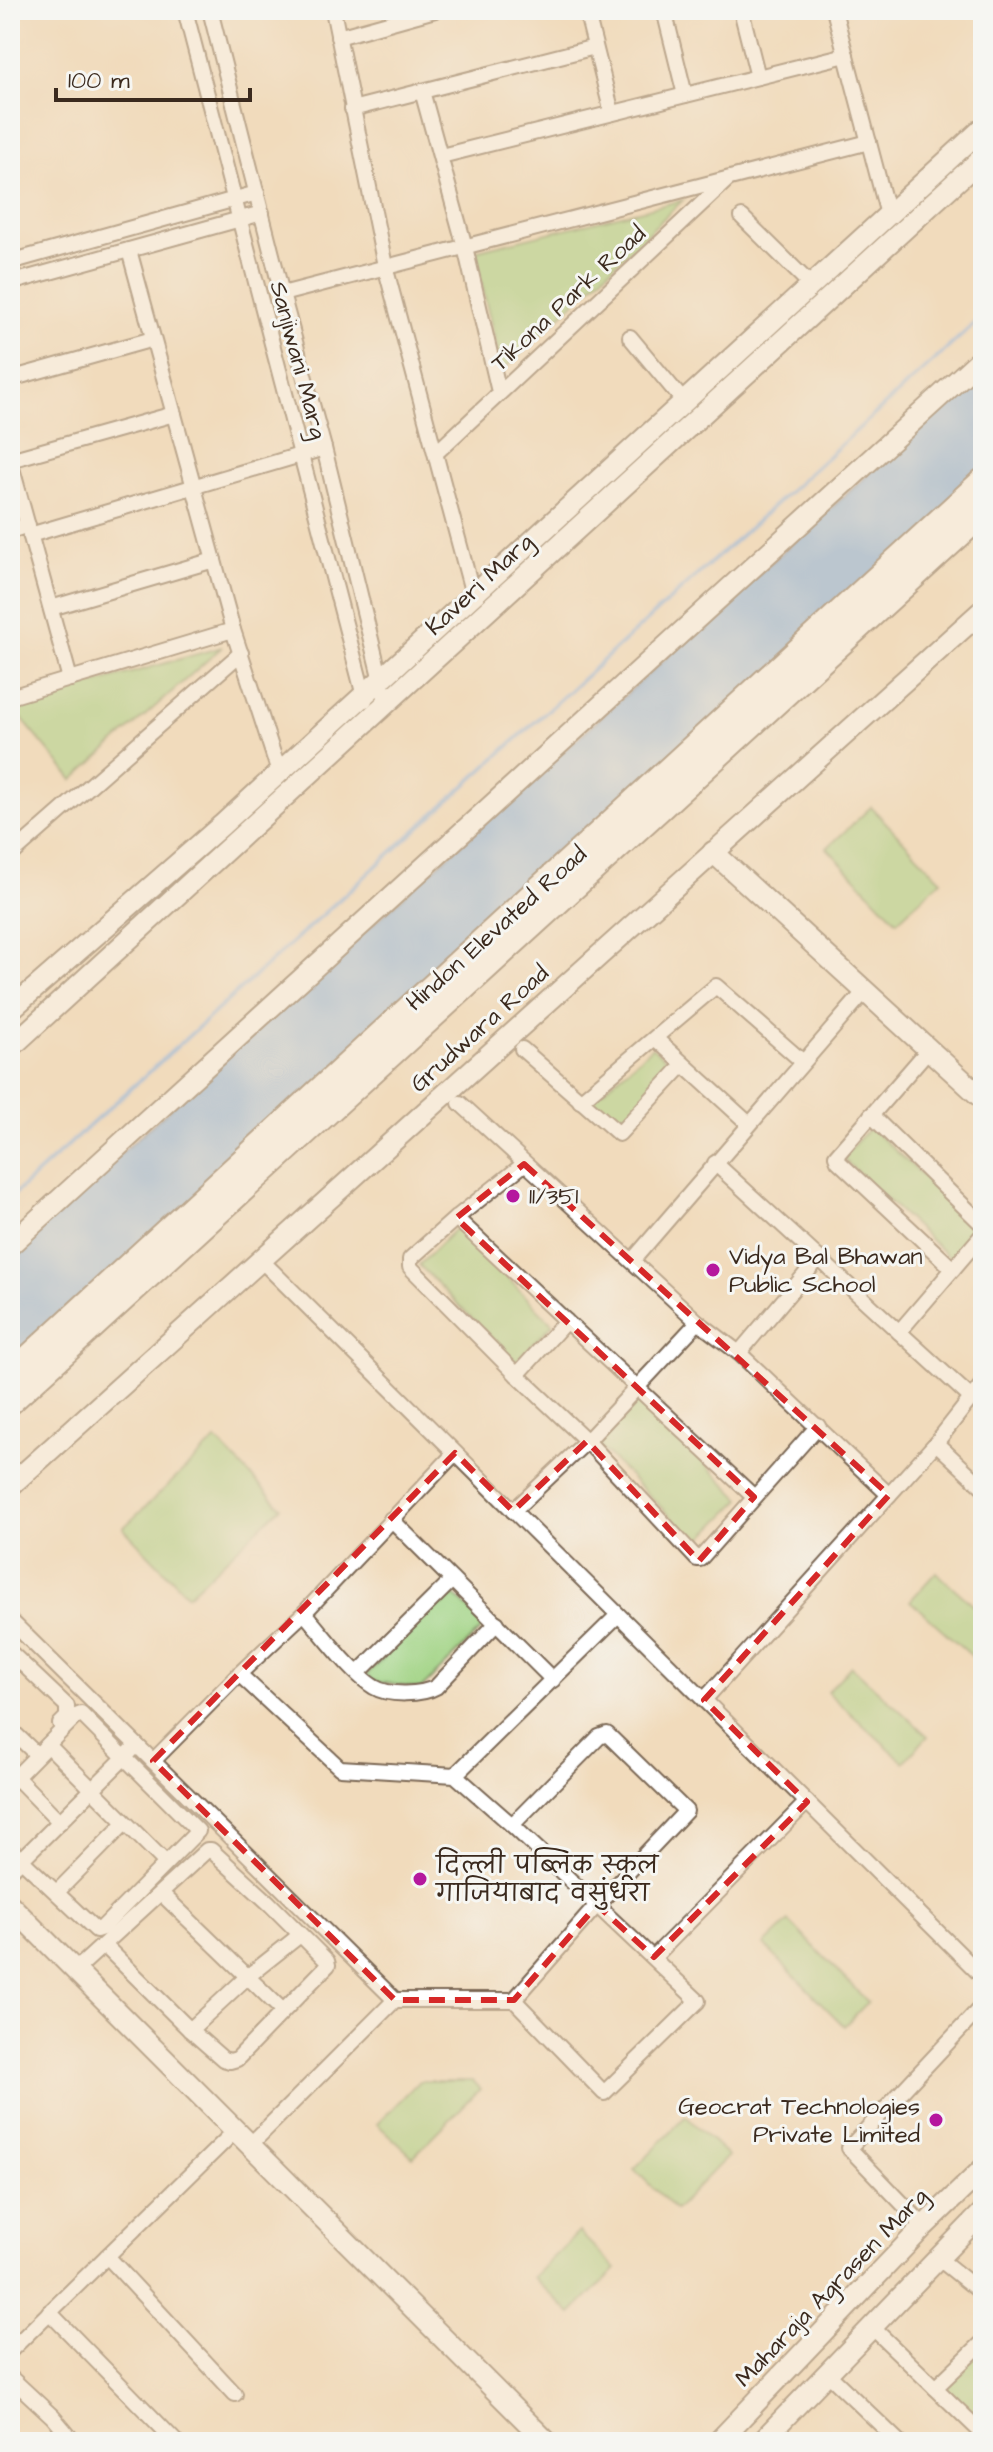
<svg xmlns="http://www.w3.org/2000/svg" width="993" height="2452" viewBox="0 0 993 2452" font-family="'Architects Daughter','Playpen Sans Deva',sans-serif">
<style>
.green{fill:#a0d383;stroke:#6e7e50;stroke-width:2}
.water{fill:#7aade6;stroke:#5a6c82;stroke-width:2}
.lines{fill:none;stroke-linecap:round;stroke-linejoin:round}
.stream{stroke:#7aade6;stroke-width:4}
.street-casing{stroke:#7b6855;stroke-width:18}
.secondary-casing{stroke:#7b6855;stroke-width:24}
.highway-casing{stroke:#7b6855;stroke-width:30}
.street{stroke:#fff;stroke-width:14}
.secondary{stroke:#fff;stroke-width:20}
.highway{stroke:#fff;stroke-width:26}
.marked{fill:none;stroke:#d62828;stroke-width:6;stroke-dasharray:16 10;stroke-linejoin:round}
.poi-dot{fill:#b5179e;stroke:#f6f6f2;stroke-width:3}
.labels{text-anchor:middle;stroke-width:6;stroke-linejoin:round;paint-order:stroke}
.street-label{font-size:24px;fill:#3b2a1e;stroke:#f6f6f2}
.poi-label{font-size:24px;fill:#3b2a1e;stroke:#f6f6f2;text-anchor:start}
</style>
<rect width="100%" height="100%" fill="#f6f6f2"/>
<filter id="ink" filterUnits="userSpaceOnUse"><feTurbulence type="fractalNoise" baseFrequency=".0125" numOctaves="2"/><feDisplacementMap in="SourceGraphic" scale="16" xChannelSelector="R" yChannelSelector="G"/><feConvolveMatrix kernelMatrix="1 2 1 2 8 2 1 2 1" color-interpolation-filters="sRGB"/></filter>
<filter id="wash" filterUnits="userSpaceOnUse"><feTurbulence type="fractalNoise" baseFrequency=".006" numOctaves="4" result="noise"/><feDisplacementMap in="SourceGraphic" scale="32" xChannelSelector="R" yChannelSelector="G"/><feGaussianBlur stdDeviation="1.8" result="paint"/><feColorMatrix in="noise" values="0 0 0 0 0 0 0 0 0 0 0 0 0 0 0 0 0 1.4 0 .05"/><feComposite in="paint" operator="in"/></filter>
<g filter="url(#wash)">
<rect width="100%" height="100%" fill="#f1dbbc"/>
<g class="green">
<path d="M 683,200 L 502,371 L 474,251 Z"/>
<path d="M 222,647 L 73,780 L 12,707 Z"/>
<path d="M 871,807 L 941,880 L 897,921 L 827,848 Z"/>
<path d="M 652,1047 L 675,1067 L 619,1128 L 590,1102 Z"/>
<path d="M 870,1127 L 980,1229 L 952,1260 L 842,1158 Z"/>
<path d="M 457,1227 L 553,1324 L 515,1362 L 419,1265 Z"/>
<path d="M 639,1398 L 741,1499 L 697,1543 L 595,1442 Z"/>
<path d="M 216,1440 L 281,1507 L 188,1595 L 123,1528 Z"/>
<path d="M 936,1572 L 983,1614 L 983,1666 L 910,1601 Z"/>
<path d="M 449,1590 L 486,1625 L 421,1689 L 372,1681 L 366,1675 Z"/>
<path d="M 851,1666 L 928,1736 L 904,1762 L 827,1692 Z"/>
<path d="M 789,1921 L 868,2002 L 844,2026 L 764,1945 Z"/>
<path d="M 419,2081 L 472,2081 L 480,2089 L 413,2157 L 377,2124 Z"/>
<path d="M 686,2116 L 728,2156 L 675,2210 L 634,2169 Z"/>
<path d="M 579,2232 L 616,2269 L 571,2314 L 533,2277 Z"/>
<path d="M 983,2346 L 983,2408 L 971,2421 L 939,2392 Z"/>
</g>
<path class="water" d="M 983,370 L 983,481 L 10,1368 L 10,1254 Z"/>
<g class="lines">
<path class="stream" d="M 10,1198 L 983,316"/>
</g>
</g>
<g filter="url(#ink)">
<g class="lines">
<defs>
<g id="street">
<path d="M 185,10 L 365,700"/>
<path d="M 210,10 L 282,294 L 324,448 L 387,705"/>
<path d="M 333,10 L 385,266 L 473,595"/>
<path d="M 586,10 L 612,113"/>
<path d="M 664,10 L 685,95"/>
<path d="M 741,10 L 758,77"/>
<path d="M 834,10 L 888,215"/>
<path d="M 338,37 L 435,10"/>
<path d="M 422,91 L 465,247 L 499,392"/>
<path d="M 352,109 L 595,47"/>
<path d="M 441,156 L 846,55"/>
<path d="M 742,217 L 811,285"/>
<path d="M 129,250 L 233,630 L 279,772"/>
<path d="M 10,262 L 257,193"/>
<path d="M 10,283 L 262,213"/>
<path d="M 282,294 L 869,142"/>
<path d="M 630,337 L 684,402"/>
<path d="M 10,379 L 153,339"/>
<path d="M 436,453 L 727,180"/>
<path d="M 10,460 L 174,414"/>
<path d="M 10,461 L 70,679"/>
<path d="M 10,531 L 28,525"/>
<path d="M 30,535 L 324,448"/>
<path d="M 51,608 L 214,560"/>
<path d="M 10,697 L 233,630"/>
<path d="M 10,856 L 241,653"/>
<path d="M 656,1039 L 749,1124"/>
<path d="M 522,1049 L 619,1134 L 683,1065"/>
<path d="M 929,1049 L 836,1156 L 838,1161 L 953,1269"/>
<path d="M 580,1101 L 716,986 L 803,1062"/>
<path d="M 460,1103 L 698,1322 L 739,1353 L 889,1495"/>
<path d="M 871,1115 L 983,1225"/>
<path d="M 715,1163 L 970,1397"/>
<path d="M 456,1218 L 524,1164"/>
<path d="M 260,1259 L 983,1977"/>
<path d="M 632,1261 L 865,991"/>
<path d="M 899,1332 L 983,1234"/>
<path d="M 739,1353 L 819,1258"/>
<path d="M 517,1375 L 566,1321"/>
<path d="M 936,1443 L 983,1487"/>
<path d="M 754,1497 L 456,1218 L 410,1259 L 410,1267 L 517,1375 L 587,1441 L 697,1559 L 700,1559 L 818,1426"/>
<path d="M 513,1511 L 587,1441 L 698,1322"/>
<path d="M 391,1519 L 553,1680"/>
<path d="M 304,1613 C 323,1634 351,1673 374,1687 C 388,1696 422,1695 436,1687 L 497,1623"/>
<path d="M 10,1620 L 395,2000 L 514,2000 L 604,2093 L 698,2001 L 512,1825 L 455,1775 L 340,1768 L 239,1674"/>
<path d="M 10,1652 L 67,1706 L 67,1717 L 60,1724"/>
<path d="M 358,1673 L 452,1580"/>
<path d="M 704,1700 L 936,1443 L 983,1383"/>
<path d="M 10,1729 L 33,1751"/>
<path d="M 48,1745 L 165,1862"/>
<path d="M 153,1761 L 239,1674 L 304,1613 L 455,1453"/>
<path d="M 455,1775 L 618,1615"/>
<path d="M 16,1777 L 60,1822"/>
<path d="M 10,1783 L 76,1716 L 81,1714 L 198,1831 L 102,1928 L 96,1930 L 10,1849"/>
<path d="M 512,1825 L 599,1737 L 607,1734 L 686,1811 L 597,1905 L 514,2000"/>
<path d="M 10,1871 L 132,1750"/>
<path d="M 57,1892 L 124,1824"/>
<path d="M 162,1894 L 282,2010"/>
<path d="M 654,1957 L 807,1802"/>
<path d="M 77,1969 L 207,1850 L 211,1850 L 269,1903 L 327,1961 L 328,1965 L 237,2059 L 230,2061 L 223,2059 L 190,2030 L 104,1945"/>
<path d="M 190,2030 L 247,1977 L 300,1935"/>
<path d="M 250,2145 L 395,2000"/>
<path d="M 924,2226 L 849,2148 L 983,2005"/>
<path d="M 107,2256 L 235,2394"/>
<path d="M 938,2258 L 983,2294"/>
<path d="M 49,2312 L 176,2442"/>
<path d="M 873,2328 L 983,2434"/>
<path d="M 10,2351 L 235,2131"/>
<path d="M 828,2374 L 899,2442"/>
<path d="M 10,2377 L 53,2417 L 74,2442"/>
<path d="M 935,2388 L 983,2342"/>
</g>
<g id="secondary">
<path d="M 713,852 L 983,1099"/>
<path d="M 10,1010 L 222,825 L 983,128"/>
<path d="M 10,1048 L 983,157"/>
<path d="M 10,1245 L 983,357"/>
<path d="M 10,1486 L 983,610"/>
<path d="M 10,1905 L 547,2442"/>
<path d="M 718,2442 L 924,2226 L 983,2169"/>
<path d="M 761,2442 L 983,2212"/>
</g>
<g id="highway">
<path d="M 10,1376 L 983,482"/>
<path d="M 10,1401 L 983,512"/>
</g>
</defs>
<use href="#street" class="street-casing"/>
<use href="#secondary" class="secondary-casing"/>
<use href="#highway" class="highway-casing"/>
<use href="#street" class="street"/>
<use href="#secondary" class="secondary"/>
<use href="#highway" class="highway"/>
</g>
</g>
<path d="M0 0H993V2452H0ZM 524,1164 L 889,1495 L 704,1700 L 807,1802 L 654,1957 L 597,1905 L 514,2000 L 395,2000 L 153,1761 L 455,1453 L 513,1511 L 587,1441 L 699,1561 L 754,1497 L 456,1218 Z" fill="#f1dbbc" fill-opacity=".55" fill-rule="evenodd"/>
<path class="marked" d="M 524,1164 L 889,1495 L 704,1700 L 807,1802 L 654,1957 L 597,1905 L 514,2000 L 395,2000 L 153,1761 L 455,1453 L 513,1511 L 587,1441 L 699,1561 L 754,1497 L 456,1218 Z"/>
<g class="poi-dot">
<circle cx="513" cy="1196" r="8"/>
<circle cx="713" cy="1270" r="8"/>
<circle cx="420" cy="1879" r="8"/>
<circle cx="936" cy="2120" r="8"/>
</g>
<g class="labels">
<g class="street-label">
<text transform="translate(568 298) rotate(-43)" y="8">Tikona Park Road</text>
<text transform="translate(299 360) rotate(75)" y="8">Sanjiwani Marg</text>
<text transform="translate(479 584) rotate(-43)" y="8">Kaveri Marg</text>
<text transform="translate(496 928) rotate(-42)" y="8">Hindon Elevated Road</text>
<text transform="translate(479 1028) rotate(-42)" y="8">Grudwara Road</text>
<text transform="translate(831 2287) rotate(-46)" y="8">Maharaja Agrasen Marg</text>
</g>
<g class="poi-label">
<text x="529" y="1204">11/351</text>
<text x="729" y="1264">Vidya Bal Bhawan<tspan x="729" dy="28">Public School</tspan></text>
<text x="436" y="1873">दिल्ली पब्लिक स्कूल<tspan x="436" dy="28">गाजियाबाद वसुंधरा</tspan></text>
<text x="920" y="2114" text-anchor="end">Geocrat Technologies<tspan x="920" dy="28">Private Limited</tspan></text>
</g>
</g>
<rect width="993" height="2452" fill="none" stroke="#f6f6f2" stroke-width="40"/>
<path d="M56 88v12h194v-12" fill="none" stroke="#3b2a1e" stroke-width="4"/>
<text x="68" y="88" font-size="24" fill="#3b2a1e" stroke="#f6f6f2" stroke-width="6" paint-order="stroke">100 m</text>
</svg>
